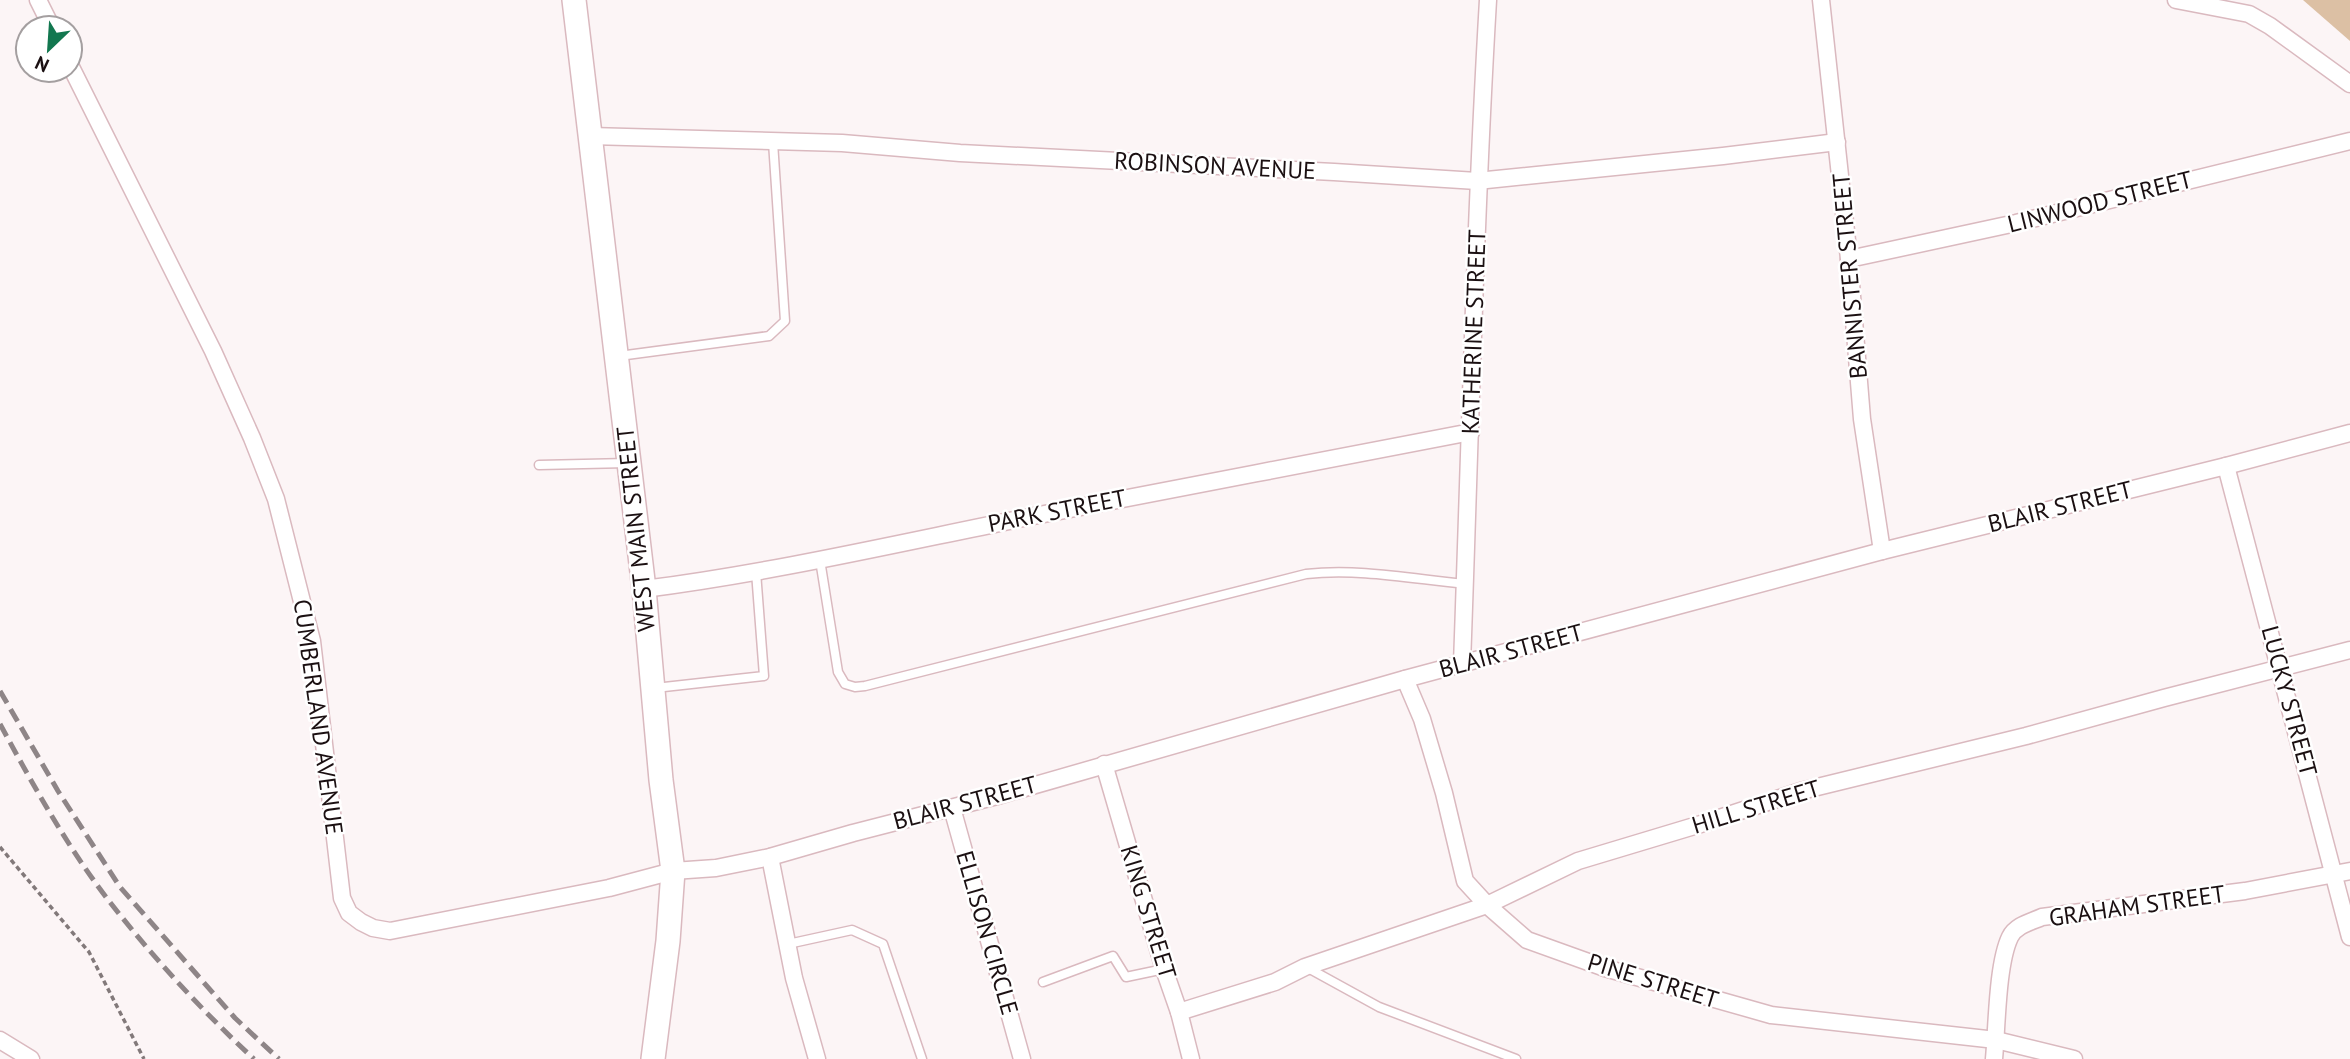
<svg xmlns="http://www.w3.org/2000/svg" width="2350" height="1059" viewBox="0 0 2350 1059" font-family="'PT Sans',sans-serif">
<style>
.green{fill:#dcc0a4}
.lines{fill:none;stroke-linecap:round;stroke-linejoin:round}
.service-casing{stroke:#dab9bf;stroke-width:11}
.minor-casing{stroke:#dab9bf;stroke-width:19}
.secondary-casing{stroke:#dab9bf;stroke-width:26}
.path{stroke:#82797a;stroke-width:3.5;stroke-dasharray:5 3.5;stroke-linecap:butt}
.service{stroke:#fff;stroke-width:8}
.minor{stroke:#fff;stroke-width:16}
.secondary{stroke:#fff;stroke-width:23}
.rail{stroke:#8e8587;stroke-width:5;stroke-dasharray:14 7;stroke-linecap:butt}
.labels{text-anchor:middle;stroke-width:5;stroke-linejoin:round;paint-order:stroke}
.street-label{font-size:24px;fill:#1b1012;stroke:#fff}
</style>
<rect width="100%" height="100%" fill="#fcf5f6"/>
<path class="green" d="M 2303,0 L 2350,0 L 2350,41 Z"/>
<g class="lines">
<defs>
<g id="service">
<path d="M 619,356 L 769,336 L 785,321 L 773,142"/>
<path d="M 539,465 L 628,463"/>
<path d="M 820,560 L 838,672 L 845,684 L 855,687 L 865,686 L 1306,574 C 1359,568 1413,579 1465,584"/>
<path d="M 655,688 L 764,676 L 756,572"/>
<path d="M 788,944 L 852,930 L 883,944 L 922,1059"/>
<path d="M 1308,968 L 1379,1007 L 1516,1059"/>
<path d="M 1043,982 L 1113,956 L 1126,977 L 1164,969"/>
</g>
<g id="minor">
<path d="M 38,0 L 52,28"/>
<path d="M 1821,0 L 1849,259 L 1862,419 L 1882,551"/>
<path d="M 2176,0 L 2249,14 L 2270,26 L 2350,84"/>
<path d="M 70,65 L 213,351 L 252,438 L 276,499 L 312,641 L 342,898 L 349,913 L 361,922 L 373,928 L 390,931 L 609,888 L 673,871 L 716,868 L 770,857 L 853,833 L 997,796 L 1405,679 L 1882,551 L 2226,466 L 2350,433"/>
<path d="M 590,136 L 842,143 L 960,153 L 1334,172 L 1477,181 L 1723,156 L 1837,142"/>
<path d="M 1849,259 L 2016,223 L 2350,141"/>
<path d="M 2226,466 L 2350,937"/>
<path d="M 644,589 C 777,572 908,541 1039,515 C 1183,486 1327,461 1471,432"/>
<path d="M 1462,664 C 1470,443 1475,221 1488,0"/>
<path d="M 1405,679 L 1422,719 L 1444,793 L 1465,881 L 1487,905 L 1527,940 L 1605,968 L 1771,1015 L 1996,1040 L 2074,1059"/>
<path d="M 1104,764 L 1164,969 L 1179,1012 L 1191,1059"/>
<path d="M 952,808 L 1022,1059"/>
<path d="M 770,857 L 794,978 L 817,1059"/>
<path d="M 1179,1012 L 1275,982 L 1305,967 L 1487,905 L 1578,861 L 1701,824 L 1801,791 L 2026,736 L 2164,698 L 2350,650"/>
<path d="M 0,1040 L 31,1059"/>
<path d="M 1994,1059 C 1997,1027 1997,964 2010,937 C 2016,925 2031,922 2042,917 L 2245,891 L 2350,871"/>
</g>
<path id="secondary" d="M 574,0 L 644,589 L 661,780 L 673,871 L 668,941 L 653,1059"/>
</defs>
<use href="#service" class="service-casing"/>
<use href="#minor" class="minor-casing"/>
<use href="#secondary" class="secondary-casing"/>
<path class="path" d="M 0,847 L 89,952 L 144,1059"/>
<use href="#service" class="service"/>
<use href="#minor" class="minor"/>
<use href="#secondary" class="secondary"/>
<g class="rail">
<path d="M 0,691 L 58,791 L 120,887 L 235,1018 L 279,1059"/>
<path d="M 0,724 C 32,783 65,843 106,897 C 149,953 202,1011 254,1059"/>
</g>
</g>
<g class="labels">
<g class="street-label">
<text transform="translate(1215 166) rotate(3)" y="8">ROBINSON AVENUE</text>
<text transform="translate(2100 202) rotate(-14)" y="8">LINWOOD STREET</text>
<text transform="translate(1850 276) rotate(-95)" y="8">BANNISTER STREET</text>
<text transform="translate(1474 332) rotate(-88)" y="8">KATHERINE STREET</text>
<text transform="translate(2060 507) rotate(-14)" y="8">BLAIR STREET</text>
<text transform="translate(1057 511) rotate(-11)" y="8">PARK STREET</text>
<text transform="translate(636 529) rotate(-96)" y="8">WEST MAIN STREET</text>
<text transform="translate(1511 651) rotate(-15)" y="8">BLAIR STREET</text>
<text transform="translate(2289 701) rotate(75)" y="8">LUCKY STREET</text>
<text transform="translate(318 717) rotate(82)" y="8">CUMBERLAND AVENUE</text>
<text transform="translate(965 803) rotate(-15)" y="8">BLAIR STREET</text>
<text transform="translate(1756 807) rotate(-17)" y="8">HILL STREET</text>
<text transform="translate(2137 906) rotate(-8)" y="8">GRAHAM STREET</text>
<text transform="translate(1148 912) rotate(73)" y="8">KING STREET</text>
<text transform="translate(987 933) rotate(74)" y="8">ELLISON CIRCLE</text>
<text transform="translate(1653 981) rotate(17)" y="8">PINE STREET</text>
</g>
</g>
<g transform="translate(49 49) rotate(205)"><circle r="33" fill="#ffffff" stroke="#a49fa0" stroke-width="2"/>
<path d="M0-5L12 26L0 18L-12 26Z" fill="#12774f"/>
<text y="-10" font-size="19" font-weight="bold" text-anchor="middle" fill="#1b1012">N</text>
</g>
</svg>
